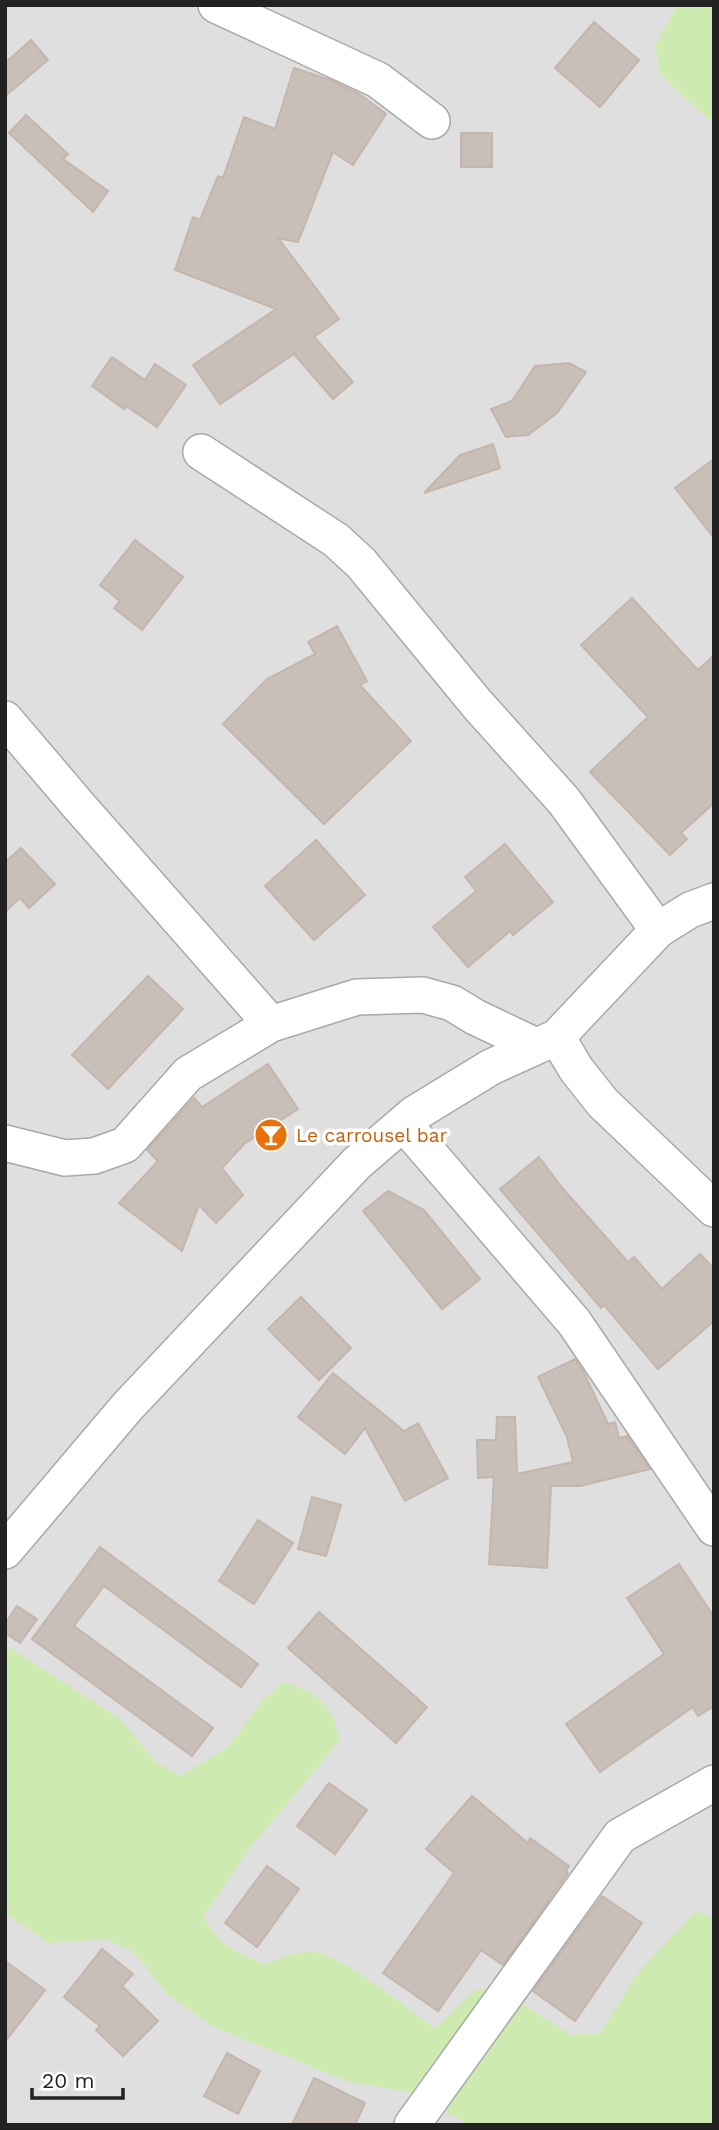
<svg xmlns="http://www.w3.org/2000/svg" width="719" height="2130" viewBox="0 0 719 2130" font-family="'Work Sans',sans-serif">
<style>
.residential{fill:#e0dfdf}
.grass{fill:#cdebb0}
.building{fill:#c7bfb8;stroke:#c4b6ab;stroke-width:2}
.lines{fill:none;stroke-linecap:round;stroke-linejoin:round}
.minor-casing{stroke:#a9a9a9;stroke-width:38}
.minor{stroke:#fff;stroke-width:35}
.labels{text-anchor:middle;stroke-width:7;stroke-linejoin:round;paint-order:stroke}
.food-label{font-size:19px;fill:#c56008;stroke:#fff;text-anchor:start}
</style>
<rect width="100%" height="100%" fill="#f2efe9"/>
<path class="residential" d="M 5,5 L 677,5 L 655,46 L 660,74 L 714,125 L 714,2125 L 5,2125 Z"/>
<g class="grass">
<path d="M 677,5 L 714,5 L 714,125 L 660,74 L 655,46 Z"/>
<path d="M 5,1644 L 120,1719 L 155,1761 L 180,1776 L 228,1747 L 262,1700 L 284,1682 C 321,1695 329,1701 340,1740 L 250,1848 L 203,1917 C 223,1947 232,1951 265,1964 C 282,1957 300,1949 319,1953 C 350,1961 406,2008 435,2028 L 475,1990 L 501,1991 L 572,2035 L 600,2033 L 638,1972 L 697,1910 L 714,1920 L 714,2125 L 469,2125 L 434,2104 L 406,2091 L 349,2082 L 214,2027 L 167,1994 L 133,1951 L 106,1939 L 49,1943 L 5,1913 Z"/>
</g>
<g class="building">
<path d="M 594,22 L 639,60 L 600,107 L 555,68 Z"/>
<path d="M 31,40 L 48,60 L 5,96 L 5,63 Z"/>
<path d="M 294,68 L 330,80 L 358,93 L 386,114 L 353,165 L 333,152 L 298,242 L 278,238 L 339,319 L 314,337 L 353,382 L 333,399 L 294,354 L 220,404 L 193,365 L 276,309 L 175,270 L 193,217 L 200,220 L 218,176 L 223,178 L 244,117 L 275,129 Z"/>
<path d="M 26,115 L 68,154 L 63,159 L 108,191 L 93,212 L 9,133 Z"/>
<rect x="461" y="133" width="31" height="34"/>
<path d="M 112,357 L 145,380 L 155,364 L 186,385 L 157,427 L 126,406 L 124,409 L 92,386 Z"/>
<path d="M 569,363 L 586,372 L 557,413 L 528,435 L 506,437 L 491,409 L 512,401 L 535,366 Z"/>
<path d="M 493,444 L 500,468 L 424,493 L 460,455 Z"/>
<path d="M 714,459 L 714,538 L 675,488 Z"/>
<path d="M 135,540 L 183,577 L 142,630 L 114,608 L 120,601 L 100,585 Z"/>
<path d="M 632,598 L 698,670 L 714,655 L 714,803 L 681,833 L 687,839 L 670,855 L 590,772 L 648,717 L 581,645 Z"/>
<path d="M 337,626 L 367,681 L 360,685 L 411,741 L 324,824 L 223,724 L 267,679 L 315,654 L 308,642 Z"/>
<path d="M 316,840 L 365,895 L 314,940 L 265,886 Z"/>
<path d="M 505,844 L 553,902 L 513,935 L 510,931 L 468,967 L 433,927 L 476,891 L 465,877 Z"/>
<path d="M 21,848 L 55,884 L 29,908 L 20,898 L 5,912 L 5,862 Z"/>
<path d="M 148,976 L 183,1009 L 108,1089 L 72,1055 Z"/>
<path d="M 268,1064 L 298,1109 L 244,1144 L 222,1168 L 243,1195 L 216,1223 L 199,1205 L 182,1251 L 119,1203 L 158,1161 L 147,1150 L 194,1098 L 202,1107 Z"/>
<path d="M 539,1157 L 564,1190 L 628,1262 L 634,1257 L 662,1289 L 700,1254 L 714,1269 L 714,1321 L 658,1369 L 604,1305 L 601,1308 L 500,1189 Z"/>
<path d="M 388,1191 L 424,1210 L 480,1279 L 442,1309 L 363,1211 Z"/>
<path d="M 301,1297 L 351,1348 L 319,1380 L 268,1329 Z"/>
<path d="M 575,1359 L 584,1373 L 608,1424 L 615,1422 L 619,1438 L 627,1436 L 650,1469 L 580,1486 L 551,1486 L 547,1568 L 489,1564 L 494,1477 L 478,1478 L 477,1440 L 496,1440 L 497,1417 L 515,1417 L 517,1474 L 573,1462 L 567,1437 L 538,1377 Z"/>
<path d="M 333,1373 L 404,1431 L 418,1423 L 448,1478 L 405,1501 L 365,1428 L 345,1454 L 298,1417 Z"/>
<path d="M 312,1497 L 341,1505 L 326,1556 L 298,1549 Z"/>
<path d="M 258,1520 L 293,1543 L 254,1604 L 219,1581 Z"/>
<path d="M 100,1547 L 258,1664 L 241,1687 L 104,1586 L 74,1626 L 213,1728 L 192,1756 L 32,1639 Z"/>
<path d="M 679,1564 L 714,1617 L 714,1706 L 698,1716 L 693,1707 L 600,1772 L 566,1724 L 664,1654 L 627,1598 Z"/>
<path d="M 17,1606 L 37,1619 L 20,1643 L 5,1633 L 5,1624 Z"/>
<path d="M 319,1612 L 427,1707 L 396,1743 L 288,1648 Z"/>
<path d="M 329,1783 L 367,1810 L 335,1854 L 297,1826 Z"/>
<path d="M 472,1796 L 528,1843 L 530,1838 L 569,1866 L 566,1871 L 568,1873 L 503,1965 L 481,1950 L 438,2011 L 383,1973 L 454,1873 L 426,1849 Z"/>
<path d="M 267,1866 L 299,1889 L 257,1947 L 225,1923 Z"/>
<path d="M 602,1896 L 642,1923 L 575,2021 L 533,1991 Z"/>
<path d="M 102,1949 L 133,1974 L 122,1986 L 158,2021 L 123,2056 L 96,2030 L 100,2026 L 64,1997 Z"/>
<path d="M 5,1961 L 45,1990 L 5,2042 Z"/>
<path d="M 227,2053 L 260,2071 L 238,2114 L 204,2096 Z"/>
<path d="M 314,2078 L 365,2103 L 355,2125 L 292,2125 Z"/>
</g>
<g class="lines">
<defs>
<g id="minor">
<path d="M 216,5 L 378,80 L 432,121"/>
<path d="M 201,452 L 336,540 L 361,563 L 477,704 L 564,801 L 658,930"/>
<path d="M 5,719 L 79,806 L 271,1024"/>
<path d="M 557,1037 L 576,1069 L 603,1103 L 714,1209"/>
<path d="M 404,1124 L 574,1322 L 714,1528"/>
<path d="M 5,1143 L 65,1158 L 94,1156 L 125,1145 L 188,1074 L 271,1024 L 357,997 L 423,995 L 452,1003 L 475,1017 L 536,1046"/>
<path d="M 5,1551 L 128,1406 L 357,1163 L 414,1114 L 491,1067 L 557,1037 L 658,930 L 690,910 L 714,901"/>
<path d="M 412,2125 L 620,1836 L 714,1783"/>
</g>
</defs>
<use href="#minor" class="minor-casing"/>
<use href="#minor" class="minor"/>
</g>
<defs>
<symbol id="bar-disc" viewBox="-11 -11 22 22"><circle r="9.5" fill="#e8710a" stroke="#fff"/><path d="M-6-5H6L.8 .8V4.5H3.5V6h-7V4.5H-.8V.8Z" fill="#fff"/></symbol>
</defs>
<g fill-rule="evenodd">
<use href="#bar-disc" x="252" y="1116" width="38" height="38"/>
</g>
<g class="labels">
<g class="food-label">
<text x="296" y="1142">Le carrousel bar</text>
</g>
</g>
<rect width="719" height="2130" fill="none" stroke="#222222" stroke-width="14"/>
<path d="M32 2088v10h91v-10" fill="none" stroke="#222222" stroke-width="3.5"/>
<text x="42" y="2088" font-size="21" fill="#222222" stroke="#ffffff" stroke-width="5" paint-order="stroke">20 m</text>
</svg>
